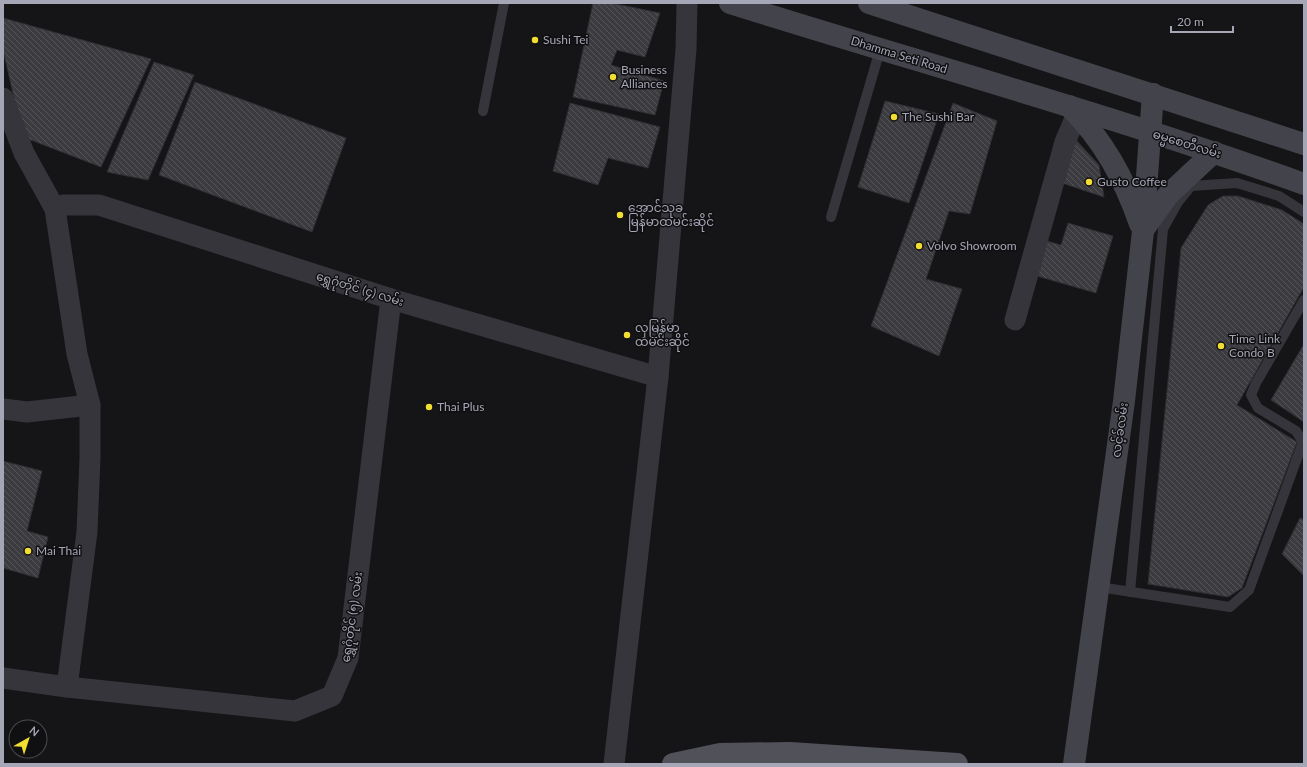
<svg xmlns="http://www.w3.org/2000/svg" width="1307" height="767" viewBox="0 0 1307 767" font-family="Lato,'Noto Sans Myanmar',sans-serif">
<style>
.building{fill:url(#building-back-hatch);stroke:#2f2e32}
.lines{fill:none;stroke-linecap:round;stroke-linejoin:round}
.lane{stroke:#36353b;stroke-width:10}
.street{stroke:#36353b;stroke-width:21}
.secondary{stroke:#43434b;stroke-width:22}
.primary{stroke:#51515a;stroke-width:22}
.poi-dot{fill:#f1de31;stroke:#100f11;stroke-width:1.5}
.labels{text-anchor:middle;stroke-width:3;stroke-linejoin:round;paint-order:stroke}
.poi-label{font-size:12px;fill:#a6a7b6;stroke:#100f11;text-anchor:start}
.street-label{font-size:12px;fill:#a6a7b6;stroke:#100f11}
</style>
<defs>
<pattern id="building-back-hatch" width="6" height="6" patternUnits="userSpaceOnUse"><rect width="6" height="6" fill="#3c3b40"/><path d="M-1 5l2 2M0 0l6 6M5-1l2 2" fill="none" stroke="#555459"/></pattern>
</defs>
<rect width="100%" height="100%" fill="#151416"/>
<g class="building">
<path d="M 593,3 L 611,3 L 660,13 L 645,57 L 617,50 L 611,65 L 664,81 L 655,115 L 573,97 Z"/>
<path d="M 3,18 L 151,59 L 101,167 L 23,137 L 3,50 Z"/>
<path d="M 154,62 L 194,75 L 148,180 L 107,172 Z"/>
<path d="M 195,82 L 346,138 L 312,232 L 159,175 Z"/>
<path d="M 885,101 L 939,114 L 909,203 L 858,187 Z"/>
<path d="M 570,103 L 660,127 L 648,168 L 608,158 L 598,185 L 553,171 Z"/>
<path d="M 953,103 L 997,121 L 970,214 L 949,211 L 926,279 L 962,289 L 939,356 L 871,326 Z"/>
<path d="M 1075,139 L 1099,165 L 1104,197 L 1062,183 Z"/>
<path d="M 1223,196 L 1238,196 L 1282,210 L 1304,224 L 1304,287 L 1237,405 L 1297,442 L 1242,588 L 1228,597 L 1148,584 L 1181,248 L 1208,205 Z"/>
<path d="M 1068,223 L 1113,236 L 1096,293 L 1037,276 L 1047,241 L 1061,245 Z"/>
<path d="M 1304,344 L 1304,422 L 1271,400 Z"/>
<path d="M 3,461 L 42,471 L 27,531 L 48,537 L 38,578 L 3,568 Z"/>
<path d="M 1300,518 L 1304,520 L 1304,576 L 1282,554 Z"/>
</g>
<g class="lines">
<g class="lane">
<path d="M 483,111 L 504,3"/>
<path d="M 831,217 L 880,50"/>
<path d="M 1099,587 L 1230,607 L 1249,590 L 1303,442 L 1296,431 L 1258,408 L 1251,395 L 1256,383 L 1304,300"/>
<path d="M 1130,592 L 1163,229 L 1178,202 L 1191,186 L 1237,183 L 1279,196 L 1304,212"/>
</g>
<g class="street">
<path d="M 3,98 L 24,153 L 55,209"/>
<path d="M 1015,320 L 1065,142 L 1077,114"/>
<path d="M 3,409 L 27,412 L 90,405"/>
<path d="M 3,678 L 67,687 L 295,711 L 332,696 L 348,658 L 391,299"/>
<path d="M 67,687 L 87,532 L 90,458 L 90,405 L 77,354 L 55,209 L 63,205 L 99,205 L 391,299 L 658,377"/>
<path d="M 614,764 L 658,377 L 686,49 L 687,3"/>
</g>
<g class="secondary">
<path d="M 730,3 C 921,63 1115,116 1304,184"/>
<path d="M 869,3 L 1304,144"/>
<path d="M 1069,106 C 1104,141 1124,178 1140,224"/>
<path d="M 1143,230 L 1168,195 L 1214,152"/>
<path d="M 1074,764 L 1124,401 L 1143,231 L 1153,94"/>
</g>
<path class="primary" d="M 673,764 L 720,754 L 790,753 L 957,764"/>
</g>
<g class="poi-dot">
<circle cx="535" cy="40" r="4"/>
<circle cx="613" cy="77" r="4"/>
<circle cx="894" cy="117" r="4"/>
<circle cx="1089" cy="182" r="4"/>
<circle cx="620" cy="215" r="4"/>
<circle cx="919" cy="246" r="4"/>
<circle cx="627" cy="335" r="4"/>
<circle cx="1221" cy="346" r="4"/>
<circle cx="429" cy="407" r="4"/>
<circle cx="28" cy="551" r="4"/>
</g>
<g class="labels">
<g class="poi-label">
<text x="543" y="44">Sushi Tei</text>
<text x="621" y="74">Business<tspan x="621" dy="14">Alliances</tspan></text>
<text x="902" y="121">The Sushi Bar</text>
<text x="1097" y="186">Gusto Coffee</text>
<text x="628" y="212">အောင်သုခ<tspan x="628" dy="14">မြန်မာထမင်းဆိုင်</tspan></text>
<text x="927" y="250">Volvo Showroom</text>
<text x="635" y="332">လှမြန်မာ<tspan x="635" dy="14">ထမင်းဆိုင်</tspan></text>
<text x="1229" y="343">Time Link<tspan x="1229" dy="14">Condo B</tspan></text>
<text x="437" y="411">Thai Plus</text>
<text x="36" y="555">Mai Thai</text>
</g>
<g class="street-label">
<text transform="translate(899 55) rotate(17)" y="4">Dhamma Seti Road</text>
<text transform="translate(1187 144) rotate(17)" y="4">ဓမ္မစေတီလမ်း</text>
<text transform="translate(360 289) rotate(17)" y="4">ရွှေဂုံတိုင် (၄) လမ်း</text>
<text transform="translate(1120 430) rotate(-82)" y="4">လင့်ခ်လမ်း</text>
<text transform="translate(352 617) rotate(-82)" y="4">ရွှေဂုံတိုင် (၅) လမ်း</text>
</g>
</g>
<rect width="1307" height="767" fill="none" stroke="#a6a7b6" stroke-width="8"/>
<g transform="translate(28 739) rotate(39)"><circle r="19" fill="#100f11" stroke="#4c4c53"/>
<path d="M0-3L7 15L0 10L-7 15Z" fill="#f1de31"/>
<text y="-6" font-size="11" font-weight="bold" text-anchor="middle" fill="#a6a7b6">N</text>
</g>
<path d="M1171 26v6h62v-6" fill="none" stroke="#a6a7b6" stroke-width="2"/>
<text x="1177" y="26" font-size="12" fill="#a6a7b6" stroke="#100f11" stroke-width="3" paint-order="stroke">20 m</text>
</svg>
